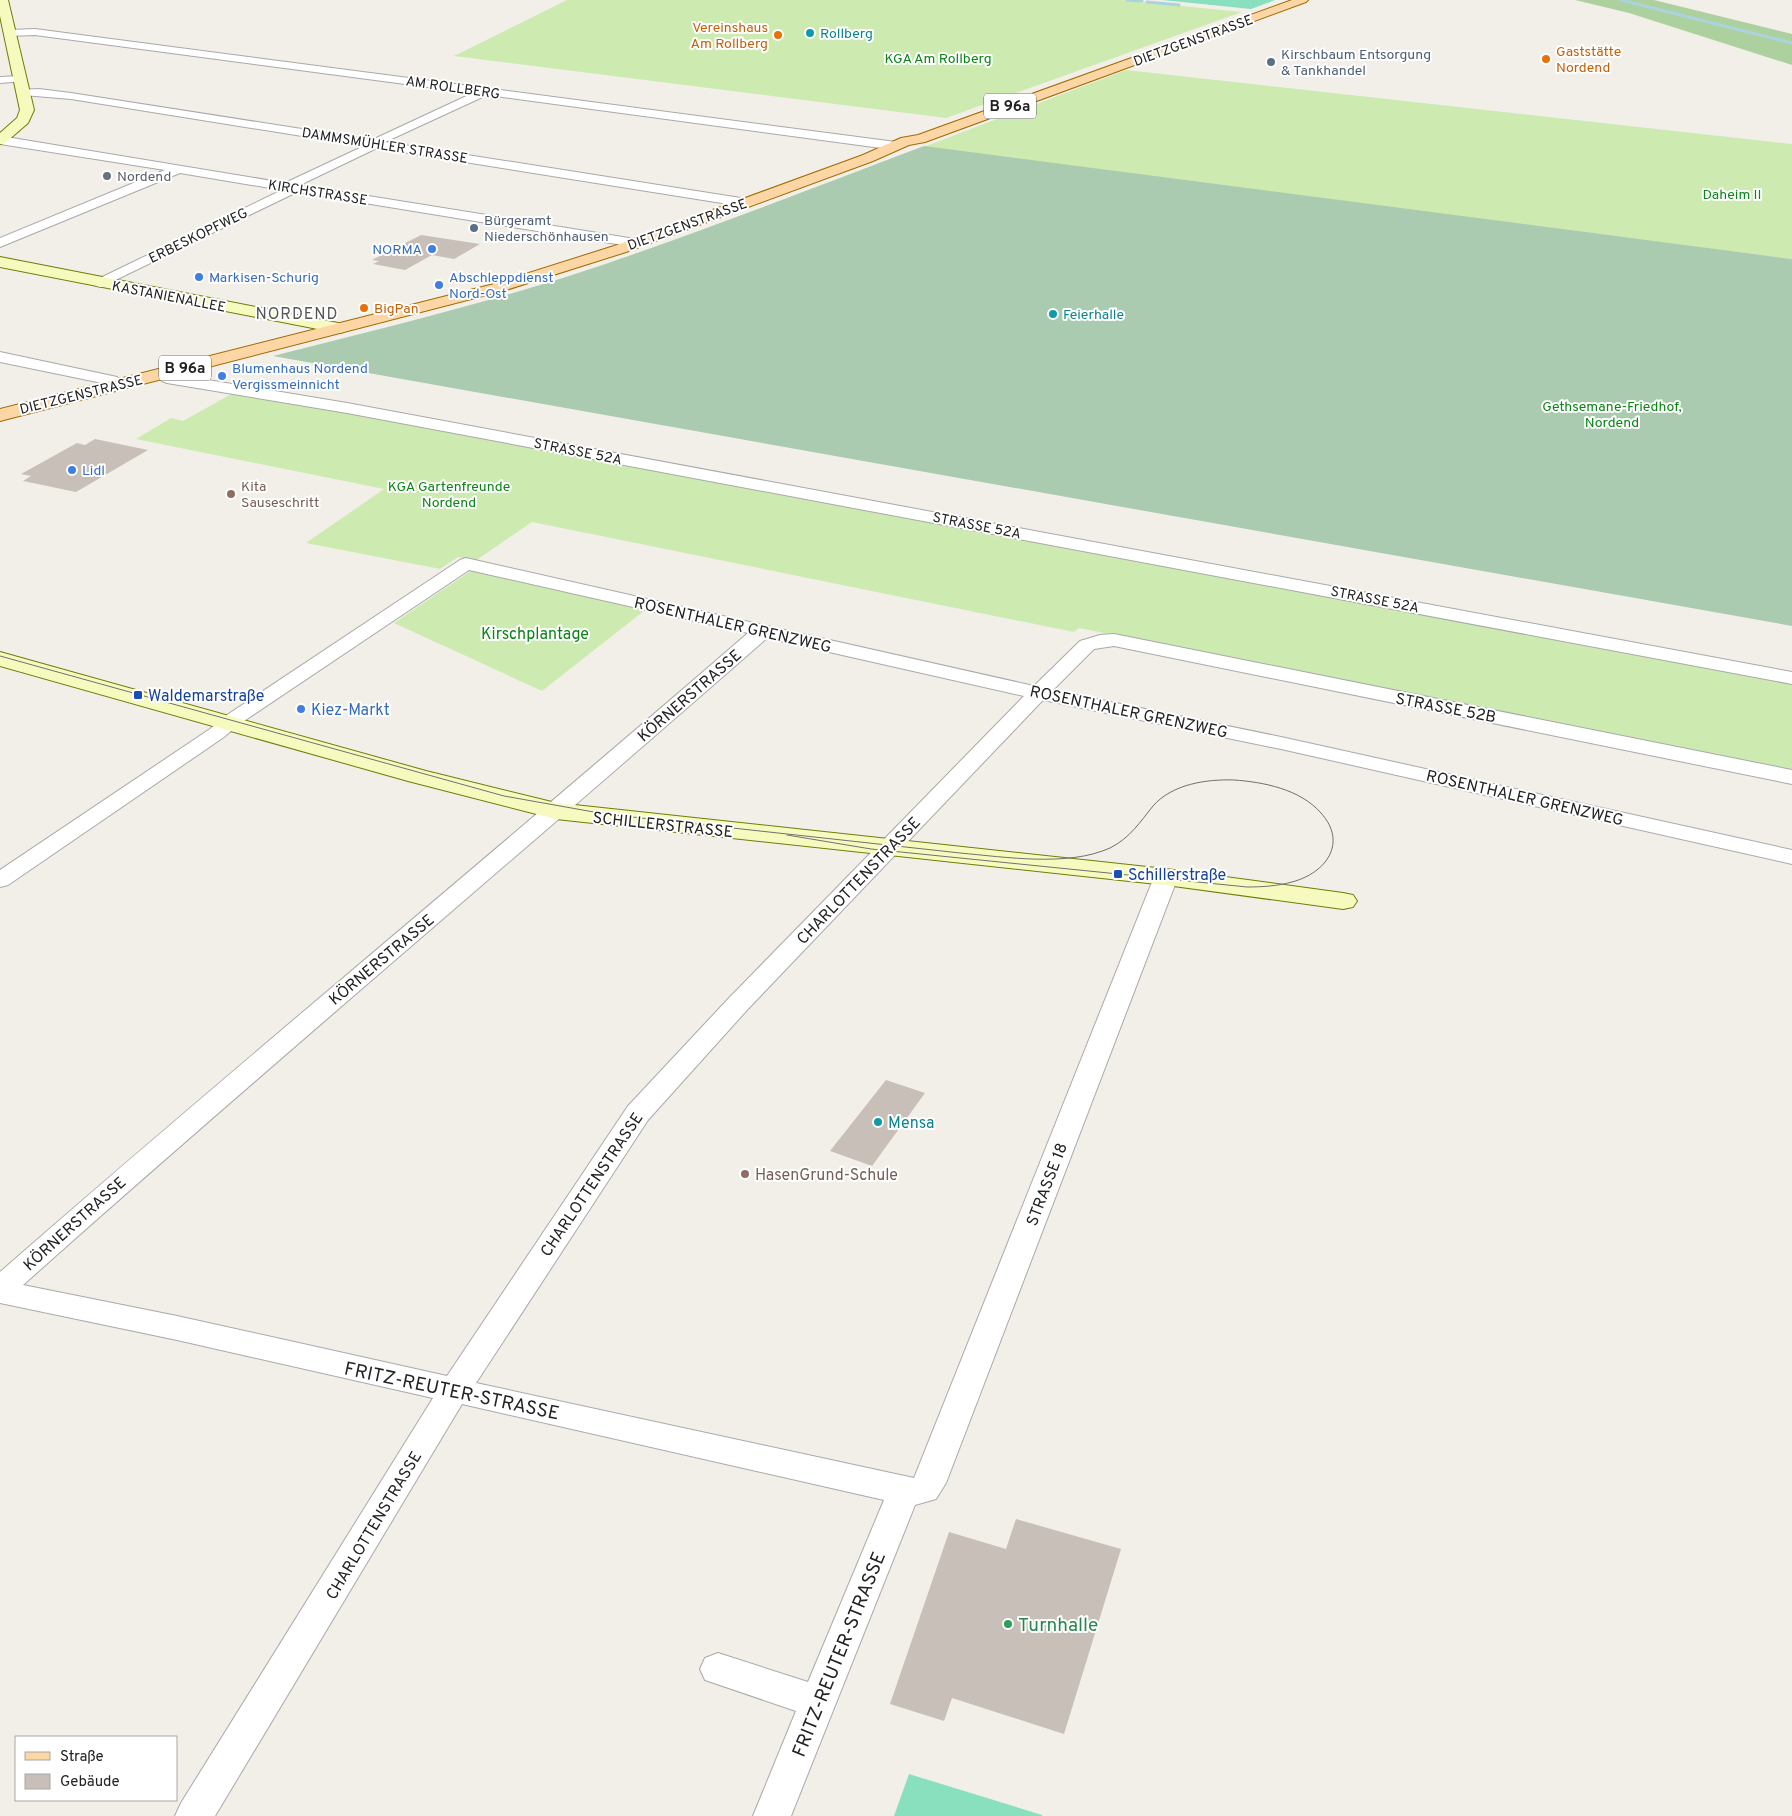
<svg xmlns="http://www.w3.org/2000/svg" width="1792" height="1816" viewBox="0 0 1792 1816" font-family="Overpass,sans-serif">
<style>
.grass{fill:#cdebb0}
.forest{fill:#add19e}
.cemetery{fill:#aacbaf}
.pitch{fill:#88e0be}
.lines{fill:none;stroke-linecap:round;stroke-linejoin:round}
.stream{stroke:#aad3df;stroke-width:3}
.building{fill:#c7bfb8}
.street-casing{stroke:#a9a9a9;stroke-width:2}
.secondary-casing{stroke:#707d05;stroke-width:2}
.primary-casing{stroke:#a06b00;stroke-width:2}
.street{fill:#fff;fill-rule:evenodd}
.secondary{fill:#f7fabf;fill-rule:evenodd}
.primary{fill:#fcd6a4;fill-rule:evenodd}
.tram{stroke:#707070;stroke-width:1}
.culture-dot{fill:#0f9aa8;stroke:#fff;stroke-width:2}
.food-dot{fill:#e8710a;stroke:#fff;stroke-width:2}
.service-dot{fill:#5c6f8a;stroke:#fff;stroke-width:2}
.worship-dot{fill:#6b7280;stroke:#fff;stroke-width:2}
.shop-dot{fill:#3f7fe0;stroke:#fff;stroke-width:2}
.education-dot{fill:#8d6e63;stroke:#fff;stroke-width:2}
.transit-dot{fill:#1a4fb4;stroke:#fff;stroke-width:2}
.leisure-dot{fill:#2e9e5b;stroke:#fff;stroke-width:2}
.labels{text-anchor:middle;stroke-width:4;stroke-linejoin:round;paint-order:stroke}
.far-food-label{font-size:14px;fill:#c56008;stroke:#fff;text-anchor:start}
.far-culture-label{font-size:14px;fill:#0d838f;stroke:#fff;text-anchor:start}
.far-street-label{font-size:14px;fill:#222;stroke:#fff}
.far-service-label{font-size:14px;fill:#4e5e75;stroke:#fff;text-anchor:start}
.far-park-label{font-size:14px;fill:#0c8416;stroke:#fff}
.far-worship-label{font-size:14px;fill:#5b616d;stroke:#fff;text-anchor:start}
.far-shop-label{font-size:14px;fill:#366cbe;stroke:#fff;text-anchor:start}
.far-education-label{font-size:14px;fill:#785e54;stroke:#fff;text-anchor:start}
.shield{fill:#fff;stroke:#646464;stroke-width:1}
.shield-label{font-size:15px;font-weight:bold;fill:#222}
.far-quarter-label{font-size:16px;letter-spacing:1px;fill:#555;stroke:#fff}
.street-label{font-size:16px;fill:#222;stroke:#fff}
.park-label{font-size:16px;fill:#0c8416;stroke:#fff}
.transit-label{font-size:16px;fill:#164399;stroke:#fff;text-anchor:start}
.shop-label{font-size:16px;fill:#366cbe;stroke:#fff;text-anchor:start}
.culture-label{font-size:16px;fill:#0d838f;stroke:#fff;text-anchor:start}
.education-label{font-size:16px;fill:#785e54;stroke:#fff;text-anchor:start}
.near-street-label{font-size:19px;fill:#222;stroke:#fff}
.near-leisure-label{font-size:19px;fill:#27864d;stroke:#fff;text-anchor:start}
</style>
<rect width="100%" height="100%" fill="#f2efe9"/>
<g class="grass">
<path d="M 567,0 L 1121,0 L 1242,12 L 946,118 L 454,56 Z"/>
<path d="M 1126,70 L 1792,144 L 1792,259 L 921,148 Z"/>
<path d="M 235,392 L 1792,678 L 1792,772 L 1079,628 L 1074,632 L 532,522 L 475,561 L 458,557 L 440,569 L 306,543 L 384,489 L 136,439 L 171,418 L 183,421 Z"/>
<path d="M 472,570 L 649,607 L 542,691 L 394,623 Z"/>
</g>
<path class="forest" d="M 1575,0 L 1654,0 L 1792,34 L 1792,65 L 1629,13 Z"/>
<path class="cemetery" d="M 924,146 L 1792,259 L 1792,626 L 273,356 C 372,331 471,307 569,276 C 689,237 807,190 924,146 Z"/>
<g class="pitch">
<path d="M 1162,0 L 1275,0 L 1251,9 Z"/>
<path d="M 909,1774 L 1042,1815 L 1042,1816 L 894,1816 Z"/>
</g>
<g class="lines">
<g class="stream">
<path d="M 1127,0 L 1142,1"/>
<path d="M 1621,0 L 1792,43"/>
<path d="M 1147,2 L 1179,5"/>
</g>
</g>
<g class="building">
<path d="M 421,235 L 480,244 L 454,259 L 432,255 L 405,270 L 373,264 L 379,261 L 372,260 Z"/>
<path d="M 95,439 L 148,450 L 76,492 L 23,481 L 31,476 L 21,474 L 77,443 L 85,445 Z"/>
<path d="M 886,1080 L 925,1093 L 872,1166 L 830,1151 Z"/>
<path d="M 1016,1519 L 1121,1549 L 1064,1734 L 952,1698 L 944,1721 L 890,1704 L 949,1532 L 1006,1549 Z"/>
</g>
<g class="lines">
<defs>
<g id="street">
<path d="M 35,29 L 896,142 L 902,146 L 896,150 L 487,95 L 385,142 L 747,199 L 753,203 L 747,207 L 377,148 L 300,185 L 635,239 L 642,243 L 635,247 L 297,192 L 101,287 L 96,286 L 94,283 L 96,280 L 282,190 L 180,173 L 0,247 L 0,238 L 165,170 L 0,144 L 0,136 L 285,183 L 364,146 L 71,99 L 23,95 L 19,94 L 18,92 L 19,90 L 39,89 L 71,93 L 372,140 L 473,93 L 35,35 L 9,36 L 4,33 L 9,30 Z"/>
<path d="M 21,76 L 26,79 L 25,81 L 0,83 L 0,77 Z"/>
<path d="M 0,352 L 117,377 L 126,385 L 124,388 L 118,390 L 107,384 L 0,362 Z"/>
<path d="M 162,368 L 167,370 L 172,374 L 347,403 L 1792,672 L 1792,684 L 347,413 L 167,383 L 162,381 L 154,373 L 157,370 Z"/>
<path d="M 466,558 L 1034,686 L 1080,641 L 1100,635 L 1114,634 L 1792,770 L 1792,784 L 1114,646 L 1094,649 L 1053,690 L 1281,737 L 1792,850 L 1792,864 L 1281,749 L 1043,700 L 747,1010 L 648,1120 L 476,1383 L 914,1478 L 1154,877 L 1158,872 L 1166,870 L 1174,872 L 1178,877 L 946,1483 L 936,1499 L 915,1505 L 791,1816 L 753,1816 L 796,1711 L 705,1680 L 700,1669 L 705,1658 L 718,1653 L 808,1682 L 884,1500 L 462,1404 L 215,1816 L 175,1816 L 181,1803 L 433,1398 L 177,1340 L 0,1303 L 0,1272 C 247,1056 500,848 748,633 L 469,570 L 238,725 L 224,737 L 8,885 L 0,887 L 0,870 L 210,729 L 224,717 L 460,560 ZM 767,638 L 1024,696 L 729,998 L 628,1106 L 447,1376 L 177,1316 L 23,1285 C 268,1066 520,855 767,638 Z"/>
</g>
<g id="secondary">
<path d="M 0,0 L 8,0 L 34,110 L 28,123 L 5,143 L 0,144 L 0,133 L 17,118 L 20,110 L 0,16 Z"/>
<path d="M 0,257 L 338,323 L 344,324 L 347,328 L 344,332 L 338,333 L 0,267 Z"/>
<path d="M 0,652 L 426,771 L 556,803 L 1166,869 L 1343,893 L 1353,895 L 1357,901 L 1353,907 L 1343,909 L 1166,885 L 556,819 L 408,781 L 0,666 Z"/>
</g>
<path id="primary" d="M 1292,0 L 1308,0 L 1306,2 L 925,142 L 909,145 L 873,161 L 626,252 L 506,290 L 0,421 L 0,409 L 494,284 L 614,246 L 863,155 L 901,138 L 918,135 Z"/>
</defs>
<use href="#street" class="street-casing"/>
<use href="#secondary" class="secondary-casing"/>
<use href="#primary" class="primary-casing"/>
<use href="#street" class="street"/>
<use href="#secondary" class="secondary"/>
<use href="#primary" class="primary"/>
<path class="tram" d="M 0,656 L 504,796 L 605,814 L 960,853 C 1005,857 1068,867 1110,848 C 1130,838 1140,822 1153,806 C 1172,784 1207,779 1234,780 C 1263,782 1300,789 1321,813 C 1348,843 1326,873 1292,882 C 1278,886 1262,887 1247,887 L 871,849 L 787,835"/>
</g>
<g class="culture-dot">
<circle cx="810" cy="33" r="5"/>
<circle cx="1053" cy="314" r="5"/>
<circle cx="878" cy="1122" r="5"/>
</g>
<g class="food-dot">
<circle cx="778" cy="35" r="5"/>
<circle cx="1546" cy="59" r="5"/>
<circle cx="364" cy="308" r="5"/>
</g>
<g class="service-dot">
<circle cx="1271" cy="62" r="5"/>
<circle cx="474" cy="228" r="5"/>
</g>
<circle class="worship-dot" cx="107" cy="176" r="5"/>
<g class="shop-dot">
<circle cx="432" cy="249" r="5"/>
<circle cx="199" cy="277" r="5"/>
<circle cx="439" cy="285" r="5"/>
<circle cx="222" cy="376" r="5"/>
<circle cx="72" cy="470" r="5"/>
<circle cx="301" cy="709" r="5"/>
</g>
<g class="education-dot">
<circle cx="231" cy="494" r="5"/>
<circle cx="745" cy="1174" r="5"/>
</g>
<g class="transit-dot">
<rect x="133" y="690" width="10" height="10" rx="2.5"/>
<rect x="1113" y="869" width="10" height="10" rx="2.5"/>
</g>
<circle class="leisure-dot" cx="1008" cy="1624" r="5"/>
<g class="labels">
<g class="far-food-label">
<text x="768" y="32" text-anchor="end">Vereinshaus<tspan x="768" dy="16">Am Rollberg</tspan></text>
<text x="1556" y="56">Gaststätte<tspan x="1556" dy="16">Nordend</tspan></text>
<text x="374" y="313">BigPan</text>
</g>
<g class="far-culture-label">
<text x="820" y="38">Rollberg</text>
<text x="1063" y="319">Feierhalle</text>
</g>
<g class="far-street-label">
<text transform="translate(1193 40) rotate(-20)" y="5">DIETZGENSTRASSE</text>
<text transform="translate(453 87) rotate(8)" y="5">AM ROLLBERG</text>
<text transform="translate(385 145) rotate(9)" y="5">DAMMSMÜHLER STRASSE</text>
<text transform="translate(318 192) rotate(9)" y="5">KIRCHSTRASSE</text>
<text transform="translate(687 224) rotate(-20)" y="5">DIETZGENSTRASSE</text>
<text transform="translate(198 235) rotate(-26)" y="5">ERBESKOPFWEG</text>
<text transform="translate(169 296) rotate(11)" y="5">KASTANIENALLEE</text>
<text transform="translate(81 394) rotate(-14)" y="5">DIETZGENSTRASSE</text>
<text transform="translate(578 451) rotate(11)" y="5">STRASSE 52A</text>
<text transform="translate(977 525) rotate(11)" y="5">STRASSE 52A</text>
<text transform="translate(1375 599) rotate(11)" y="5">STRASSE 52A</text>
</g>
<g class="far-service-label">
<text x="1281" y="59">Kirschbaum Entsorgung<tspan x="1281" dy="16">&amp; Tankhandel</tspan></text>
<text x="484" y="225">Bürgeramt<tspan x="484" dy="16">Niederschönhausen</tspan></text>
</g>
<g class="far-park-label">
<text x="938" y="63">KGA Am Rollberg</text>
<text x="1732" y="199">Daheim II</text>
<text x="1612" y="411">Gethsemane-Friedhof,<tspan x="1612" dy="16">Nordend</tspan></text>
<text x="449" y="491">KGA Gartenfreunde<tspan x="449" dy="16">Nordend</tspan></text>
</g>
<g class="far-worship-label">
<text x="117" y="181">Nordend</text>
</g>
<g class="far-shop-label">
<text x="422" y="254" text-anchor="end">NORMA</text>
<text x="209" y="282">Markisen-Schurig</text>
<text x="449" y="282">Abschleppdienst<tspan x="449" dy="16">Nord-Ost</tspan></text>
<text x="232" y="373">Blumenhaus Nordend<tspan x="232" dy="16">Vergissmeinnicht</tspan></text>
<text x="82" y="475">Lidl</text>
</g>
<g class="far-education-label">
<text x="241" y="491">Kita<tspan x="241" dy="16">Sauseschritt</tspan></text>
</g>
<g class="shield">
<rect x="984" y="93.5" width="52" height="25" rx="4"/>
<rect x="159" y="355.5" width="52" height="25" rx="4"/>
</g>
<g class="shield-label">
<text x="1010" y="111">B 96a</text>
<text x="185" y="373">B 96a</text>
</g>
<g class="far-quarter-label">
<text x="297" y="319">NORDEND</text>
</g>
<g class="street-label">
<text transform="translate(733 624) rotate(13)" y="6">ROSENTHALER GRENZWEG</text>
<text transform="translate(689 695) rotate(-41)" y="6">KÖRNERSTRASSE</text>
<text transform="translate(1446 707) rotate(11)" y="6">STRASSE 52B</text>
<text transform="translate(1129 711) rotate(12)" y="6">ROSENTHALER GRENZWEG</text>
<text transform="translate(1525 797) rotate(13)" y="6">ROSENTHALER GRENZWEG</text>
<text transform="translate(663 824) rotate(6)" y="6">SCHILLERSTRASSE</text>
<text transform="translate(858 880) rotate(-46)" y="6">CHARLOTTENSTRASSE</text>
<text transform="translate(381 959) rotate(-40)" y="6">KÖRNERSTRASSE</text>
<text transform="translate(591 1184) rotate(-56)" y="6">CHARLOTTENSTRASSE</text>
<text transform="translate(1046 1184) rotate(-69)" y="6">STRASSE 18</text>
<text transform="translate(74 1223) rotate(-42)" y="6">KÖRNERSTRASSE</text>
<text transform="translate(373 1525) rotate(-59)" y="6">CHARLOTTENSTRASSE</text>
</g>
<g class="park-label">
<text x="535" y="639">Kirschplantage</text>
</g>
<g class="transit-label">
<text x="148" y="701">Waldemarstraße</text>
<text x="1128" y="880">Schillerstraße</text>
</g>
<g class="shop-label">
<text x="311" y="715">Kiez-Markt</text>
</g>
<g class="culture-label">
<text x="888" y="1128">Mensa</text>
</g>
<g class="education-label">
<text x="755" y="1180">HasenGrund-Schule</text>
</g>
<g class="near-street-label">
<text transform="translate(452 1390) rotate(12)" y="7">FRITZ-REUTER-STRASSE</text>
<text transform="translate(838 1654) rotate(-68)" y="7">FRITZ-REUTER-STRASSE</text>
</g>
<g class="near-leisure-label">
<text x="1018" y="1631">Turnhalle</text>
</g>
</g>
<rect x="15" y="1736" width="162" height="65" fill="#ffffff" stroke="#a7a7a7"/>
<rect x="25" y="1752" width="25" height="8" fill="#fcd6a4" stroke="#a7a7a7"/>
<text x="60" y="1761" font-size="15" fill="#222222">Straße</text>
<rect x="25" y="1774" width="25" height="15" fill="#c7bfb8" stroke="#a7a7a7"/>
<text x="60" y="1786" font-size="15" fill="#222222">Gebäude</text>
</svg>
